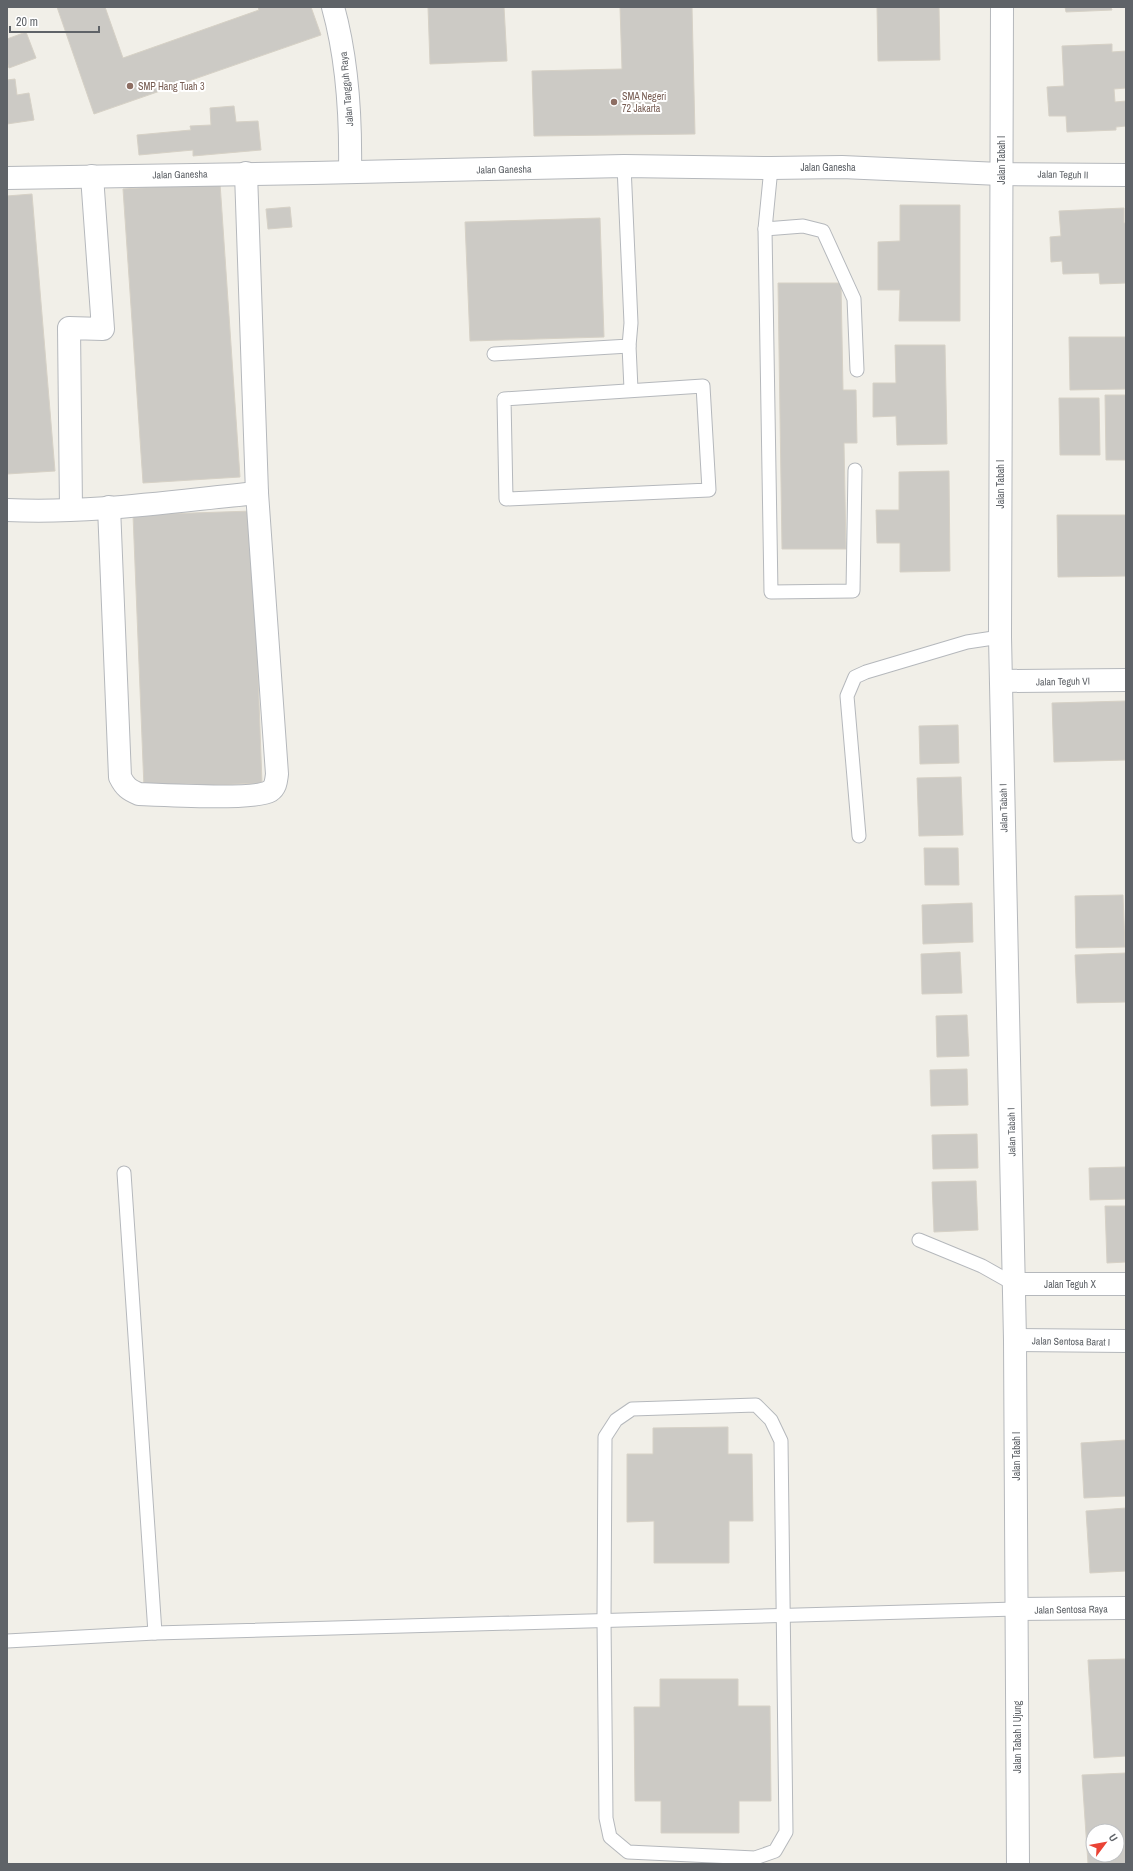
<svg xmlns="http://www.w3.org/2000/svg" width="1133" height="1871" viewBox="0 0 1133 1871" font-family="'Archivo Narrow',sans-serif">
<style>
.building{fill:#cccac5;stroke:#d6d1c6;fill-rule:evenodd}
.lines{fill:none;stroke-linecap:round;stroke-linejoin:round}
.lane-casing{stroke:#b5b8bc;stroke-width:15}
.street-casing{stroke:#b5b8bc;stroke-width:24}
.lane{stroke:#fff;stroke-width:13}
.street{stroke:#fff;stroke-width:22}
.education-dot{fill:#8d6e63;stroke:#fff;stroke-width:1.5}
.labels{text-anchor:middle;stroke-width:4;stroke-linejoin:round;paint-order:stroke}
.education-label{font-size:10px;fill:#785e54;stroke:#fff;text-anchor:start}
.street-label{font-size:10px;fill:#5f6368;stroke:#fff}
</style>
<rect width="100%" height="100%" fill="#f1efe8"/>
<g class="building">
<path d="M 57,7 L 105,7 L 123,58 L 259,10 L 258,7 L 311,7 L 321,35 L 94,114 Z"/>
<path d="M 428,7 L 504,7 L 507,61 L 430,64 Z"/>
<path d="M 620,7 L 692,7 L 695,134 L 534,136 L 532,71 L 622,69 Z"/>
<path d="M 877,7 L 939,7 L 940,60 L 878,61 Z"/>
<path d="M 1065,7 L 1122,7 L 1111,7 L 1112,10 L 1066,12 Z"/>
<path d="M 26,32 L 36,58 L 9,68 L 7,61 L 7,39 Z"/>
<path d="M 1112,44 L 1112,52 L 1126,51 L 1126,88 L 1114,89 L 1115,102 L 1126,101 L 1126,126 L 1116,127 L 1116,130 L 1067,132 L 1066,116 L 1049,116 L 1047,87 L 1064,86 L 1062,46 Z"/>
<path d="M 15,79 L 17,95 L 29,93 L 34,120 L 7,124 L 7,80 Z"/>
<path d="M 234,106 L 236,122 L 258,121 L 261,150 L 193,156 L 193,150 L 139,155 L 137,135 L 191,130 L 190,126 L 211,125 L 210,108 Z"/>
<path d="M 220,183 L 240,477 L 143,483 L 123,189 Z"/>
<path d="M 32,194 L 55,471 L 7,474 L 7,196 Z"/>
<path d="M 900,205 L 960,205 L 960,321 L 899,321 L 900,290 L 878,290 L 878,242 L 900,241 Z"/>
<path d="M 290,207 L 292,227 L 268,229 L 266,209 Z"/>
<path d="M 1124,208 L 1124,223 L 1126,223 L 1126,283 L 1100,284 L 1099,273 L 1063,274 L 1062,261 L 1051,262 L 1050,237 L 1061,236 L 1059,211 Z"/>
<path d="M 600,218 L 604,337 L 470,341 L 465,222 Z"/>
<path d="M 778,283 L 841,283 L 843,390 L 856,390 L 857,443 L 844,443 L 846,549 L 782,549 Z"/>
<path d="M 1069,337 L 1126,337 L 1126,389 L 1070,390 Z"/>
<path d="M 895,345 L 945,345 L 947,444 L 897,445 L 896,416 L 873,417 L 873,383 L 896,383 Z"/>
<path d="M 1105,395 L 1126,395 L 1126,460 L 1106,460 Z"/>
<path d="M 1059,398 L 1099,398 L 1100,455 L 1060,455 Z"/>
<path d="M 949,471 L 950,571 L 900,572 L 900,543 L 877,543 L 876,510 L 899,510 L 899,472 Z"/>
<path d="M 252,511 L 262,783 L 144,788 L 133,515 Z"/>
<path d="M 1057,515 L 1126,515 L 1126,576 L 1058,577 Z"/>
<path d="M 1126,701 L 1126,760 L 1054,762 L 1052,703 Z"/>
<path d="M 958,725 L 959,763 L 920,764 L 919,726 Z"/>
<path d="M 961,777 L 963,835 L 919,836 L 917,778 Z"/>
<path d="M 924,848 L 958,848 L 959,885 L 925,885 Z"/>
<path d="M 1123,895 L 1125,947 L 1076,948 L 1075,896 Z"/>
<path d="M 972,903 L 973,942 L 923,944 L 922,905 Z"/>
<path d="M 960,952 L 962,993 L 922,994 L 921,954 Z"/>
<path d="M 1126,953 L 1126,1002 L 1077,1003 L 1075,955 Z"/>
<path d="M 967,1015 L 969,1056 L 937,1057 L 936,1016 Z"/>
<path d="M 967,1069 L 968,1105 L 931,1106 L 930,1070 Z"/>
<path d="M 977,1134 L 978,1168 L 933,1169 L 932,1135 Z"/>
<path d="M 1126,1167 L 1126,1199 L 1090,1200 L 1089,1168 Z"/>
<path d="M 976,1181 L 978,1230 L 934,1232 L 932,1182 Z"/>
<path d="M 1105,1206 L 1126,1206 L 1126,1262 L 1107,1263 Z"/>
<path d="M 728,1427 L 728,1454 L 752,1454 L 753,1521 L 729,1521 L 729,1563 L 654,1563 L 654,1521 L 627,1522 L 627,1454 L 653,1454 L 653,1428 Z"/>
<path d="M 1126,1440 L 1126,1496 L 1084,1498 L 1081,1443 Z"/>
<path d="M 1126,1508 L 1126,1571 L 1090,1573 L 1086,1511 Z"/>
<path d="M 1126,1659 L 1126,1756 L 1094,1758 L 1088,1660 Z"/>
<path d="M 660,1679 L 738,1679 L 738,1706 L 770,1706 L 771,1801 L 739,1801 L 739,1833 L 661,1833 L 661,1801 L 635,1801 L 634,1707 L 660,1707 Z"/>
<path d="M 1126,1773 L 1126,1864 L 1088,1864 L 1082,1775 ZM 1093,1831 L 1117,1831 L 1117,1855 L 1093,1855 Z"/>
</g>
<g class="lines">
<defs>
<g id="lane">
<path d="M 771,168 L 765,229 L 803,226 L 823,231 L 854,299 L 857,370"/>
<path d="M 765,229 L 771,592 L 853,591 L 855,470"/>
<path d="M 629,346 L 631,389"/>
<path d="M 494,354 L 629,346 L 631,323 L 624,166"/>
<path d="M 703,386 L 709,490 L 506,499 L 504,399 Z"/>
<path d="M 859,836 L 847,696 L 855,677 L 866,672 L 967,642 L 1000,637"/>
<path d="M 124,1173 L 155,1633"/>
<path d="M 919,1240 L 982,1266 L 1014,1284"/>
<path d="M 756,1405 L 771,1420 L 781,1441 L 786,1832 L 775,1851 L 755,1858 L 628,1852 L 610,1837 L 606,1818 L 604,1620 L 605,1437 L 616,1420 L 632,1409 Z"/>
<path d="M 7,1641 L 155,1633 L 1016,1609"/>
</g>
<g id="street">
<path d="M 333,7 C 348,61 351,116 350,172"/>
<path d="M 1002,7 L 1000,637 L 1015,1340 L 1018,1864"/>
<path d="M 7,178 L 313,173 L 624,166 L 771,168 L 842,167 L 1000,174 L 1126,175"/>
<path d="M 109,507 L 120,777 C 125,787 129,790 139,794 C 162,795 256,800 270,791 C 276,787 276,781 277,774 L 257,493 L 246,173"/>
<path d="M 71,509 L 69,328 L 103,329 L 92,176"/>
<path d="M 7,510 C 90,514 174,501 257,493"/>
<path d="M 1001,681 L 1126,680"/>
<path d="M 1014,1284 L 1126,1284"/>
<path d="M 1015,1340 L 1126,1341"/>
<path d="M 1016,1609 L 1126,1608"/>
</g>
</defs>
<use href="#lane" class="lane-casing"/>
<use href="#street" class="street-casing"/>
<use href="#lane" class="lane"/>
<use href="#street" class="street"/>
</g>
<g class="education-dot">
<circle cx="130" cy="86" r="4"/>
<circle cx="614" cy="102" r="4"/>
</g>
<g class="labels">
<g class="education-label">
<text x="138" y="90">SMP Hang Tuah 3</text>
<text x="622" y="100">SMA Negeri<tspan x="622" dy="12">72 Jakarta</tspan></text>
</g>
<g class="street-label">
<text transform="translate(346 89) rotate(-95)" y="4">Jalan Tangguh Raya</text>
<text transform="translate(1001 160) rotate(-90)" y="4">Jalan Tabah I</text>
<text x="828" y="171">Jalan Ganesha</text>
<text transform="translate(504 169) rotate(-1)" y="4">Jalan Ganesha</text>
<text transform="translate(180 174) rotate(-1)" y="4">Jalan Ganesha</text>
<text transform="translate(1063 174) rotate(1)" y="4">Jalan Teguh II</text>
<text transform="translate(1000 484) rotate(-90)" y="4">Jalan Tabah I</text>
<text transform="translate(1063 681) rotate(-1)" y="4">Jalan Teguh VI</text>
<text transform="translate(1003 808) rotate(-91)" y="4">Jalan Tabah I</text>
<text transform="translate(1011 1132) rotate(-91)" y="4">Jalan Tabah I</text>
<text x="1070" y="1288">Jalan Teguh X</text>
<text transform="translate(1071 1341) rotate(1)" y="4">Jalan Sentosa Barat I</text>
<text transform="translate(1016 1456) rotate(-90)" y="4">Jalan Tabah I</text>
<text transform="translate(1071 1609) rotate(-1)" y="4">Jalan Sentosa Raya</text>
<text transform="translate(1017 1737) rotate(-90)" y="4">Jalan Tabah I Ujung</text>
</g>
</g>
<rect width="1133" height="1871" fill="none" stroke="#5f6368" stroke-width="16"/>
<g transform="translate(1105 1843) rotate(58)"><circle r="19" fill="#ffffff" stroke="#bfc1c3"/>
<path d="M0-3L7 15L0 10L-7 15Z" fill="#ea4335"/>
<text y="-6" font-size="11" font-weight="bold" text-anchor="middle" fill="#5f6368">U</text>
</g>
<path d="M10 26v6h89v-6" fill="none" stroke="#5f6368" stroke-width="2"/>
<text x="16" y="26" font-size="12" fill="#5f6368" stroke="#ffffff" stroke-width="3" paint-order="stroke">20 m</text>
</svg>
